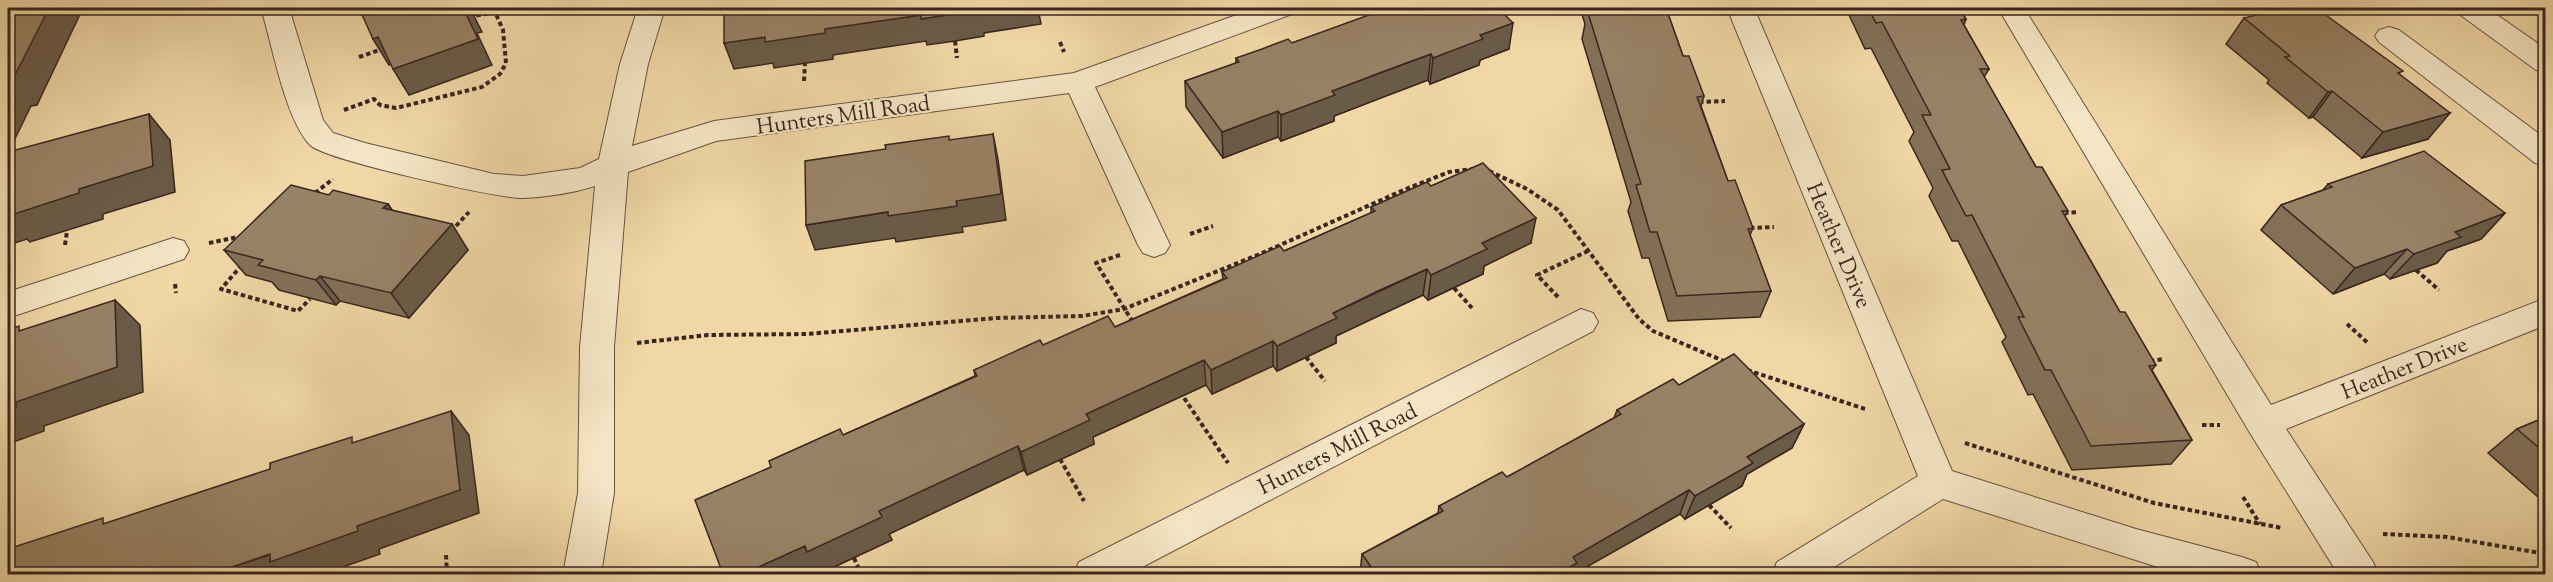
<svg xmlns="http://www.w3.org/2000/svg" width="2553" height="582" viewBox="0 0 2553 582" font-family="'Sorts Mill Goudy',serif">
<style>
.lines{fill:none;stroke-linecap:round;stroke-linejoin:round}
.minor-casing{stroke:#675240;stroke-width:2}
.path{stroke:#39261f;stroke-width:4;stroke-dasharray:4.5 3;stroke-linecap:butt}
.minor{fill:#f5e5c4;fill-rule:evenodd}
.wall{fill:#837057;stroke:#39261f;stroke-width:1.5}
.shaded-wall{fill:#6a5b47;stroke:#39261f;stroke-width:1.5}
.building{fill:#988265;stroke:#39261f;stroke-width:1.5}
.labels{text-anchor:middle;stroke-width:4.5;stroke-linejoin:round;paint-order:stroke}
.street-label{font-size:22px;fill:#39261f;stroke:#f5e5c4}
</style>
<rect width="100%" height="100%" fill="#f0d7a5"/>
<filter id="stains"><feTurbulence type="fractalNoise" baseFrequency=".00333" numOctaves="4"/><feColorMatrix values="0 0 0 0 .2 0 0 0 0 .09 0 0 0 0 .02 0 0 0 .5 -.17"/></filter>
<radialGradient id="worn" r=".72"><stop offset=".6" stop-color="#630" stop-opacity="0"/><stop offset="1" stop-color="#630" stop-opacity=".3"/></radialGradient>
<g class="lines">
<defs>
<g id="minor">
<path d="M 261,8 L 289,8 L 323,120 L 333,133 L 365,143 L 494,174 L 523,176 L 580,168 L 599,159 L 620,64 L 638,8 L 665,8 L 648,64 L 632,146 L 714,121 L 1074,73 L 1256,8 L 1296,8 L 1292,14 L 1095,87 L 1170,245 L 1165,253 L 1154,257 L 1143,253 L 1138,245 L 1069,93 L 716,141 L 628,172 L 614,347 L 614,493 L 601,574 L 563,574 L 578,493 L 580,347 L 595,186 C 573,193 546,197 523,198 C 498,199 323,159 310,145 C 285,119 272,44 261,8 Z"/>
<path d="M 1727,8 L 1754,8 L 1952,471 L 2136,529 L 2242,557 L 2256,562 L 2261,574 L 2180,574 L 1943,499 L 1823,574 L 1772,574 L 1777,562 L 1918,476 Z"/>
<path d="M 1998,8 L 2024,8 L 2271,405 L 2546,298 L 2546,325 L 2286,429 L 2373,562 L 2378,574 L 2338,574 L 2250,433 Z"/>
<path d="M 2456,8 L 2487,8 L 2546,49 L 2546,72 L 2536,70 L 2459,14 Z"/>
<path d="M 2389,27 L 2399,30 L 2546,139 L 2546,166 L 2535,163 L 2379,42 L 2375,36 L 2379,30 Z"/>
<path d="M 173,238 L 184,241 L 189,250 L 184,259 L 8,318 L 8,292 Z"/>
<path d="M 1581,309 L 1593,313 L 1598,322 L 1593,331 L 1129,574 L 1074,574 L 1079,562 Z"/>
</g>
</defs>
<use href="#minor" class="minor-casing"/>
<g class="path">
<path d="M 2425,8 L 2428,8"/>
<path d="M 2531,9 L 2546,9"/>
<path d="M 955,41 L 957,58"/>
<path d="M 1060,42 L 1064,52"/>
<path d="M 359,57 L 382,49"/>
<path d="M 804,81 L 805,63"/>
<path d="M 1699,102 L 1725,101"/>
<path d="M 344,110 L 374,99 L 380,105 L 396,108 L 482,87 L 500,74 L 506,63 L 503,30 L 495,12 L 474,16"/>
<path d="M 1489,171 L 1527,189 L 1558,210 L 1639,319 L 1653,331 L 1726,362"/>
<path d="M 315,193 L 333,179"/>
<path d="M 2064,213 L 2078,212"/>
<path d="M 456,226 L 469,212"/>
<path d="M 1750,228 L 1774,227"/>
<path d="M 1190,234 L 1213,226"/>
<path d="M 209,243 L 243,236"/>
<path d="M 65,245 L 67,231"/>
<path d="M 1120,255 L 1096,263 L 1134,324"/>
<path d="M 242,265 L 221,289 L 298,311 L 310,299"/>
<path d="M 2416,270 L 2439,290"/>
<path d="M 175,284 L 176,293"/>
<path d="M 1454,288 L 1472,308"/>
<path d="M 1558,297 L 1537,275 L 1588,251"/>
<path d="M 2347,324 L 2369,344"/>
<path d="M 637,343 L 708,335 L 807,334 L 996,318 L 1082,316 L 1124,309 L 1260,254 L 1406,189 L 1449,172 L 1473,169"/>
<path d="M 1306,357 L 1325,381"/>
<path d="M 2150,361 L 2164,359"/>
<path d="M 1747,370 L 1865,409"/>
<path d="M 1180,392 L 1228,463"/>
<path d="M 2202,425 L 2220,425"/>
<path d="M 1965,443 L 2154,503 L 2282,528"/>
<path d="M 1060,459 L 1084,501"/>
<path d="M 2243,497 L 2260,524"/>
<path d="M 1709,505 L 1731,528"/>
<path d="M 2383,534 L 2447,537 L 2546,554"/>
<path d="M 446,555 L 447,574"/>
<path d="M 854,558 L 861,574"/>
<path d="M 339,569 L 339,574"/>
</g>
<use href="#minor" class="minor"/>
</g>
<g class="wall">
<path d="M 1384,8 L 1498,8 L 1509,49 L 1480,60 L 1479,65 L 1430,84 L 1428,80 L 1380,98 L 1334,116 L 1334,121 L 1281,141 L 1278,137 L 1223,158 L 1186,107 L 1185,81 L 1236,63 L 1236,58 L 1292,43 L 1384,10 Z"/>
<path d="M 1580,8 L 1666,8 L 1683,56 L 1704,96 L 1701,106 L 1728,181 L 1753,228 L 1750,235 L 1771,291 L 1760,317 L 1668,321 L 1649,258 L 1642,258 L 1628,211 L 1631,202 L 1582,39 L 1585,24 Z"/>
<path d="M 1850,8 L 1959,8 L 1966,19 L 1964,25 L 1989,69 L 1984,77 L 2036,167 L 2068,211 L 2065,216 L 2120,312 L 2156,365 L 2152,370 L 2192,440 L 2171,464 L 2072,470 L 2033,394 L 2028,395 L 2002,342 L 2006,337 L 1958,241 L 1952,241 L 1929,196 L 1933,188 L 1909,141 L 1914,132 L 1871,48 L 1865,49 L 1849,15 L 1851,9 Z"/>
<path d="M 2244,18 L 2400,74 L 2428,139 L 2362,158 L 2313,117 L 2309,118 L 2267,83 L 2269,80 L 2226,44 Z"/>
<path d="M 2328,184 L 2505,213 L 2481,239 L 2447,251 L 2437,263 L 2390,279 L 2384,274 L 2333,294 L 2261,230 L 2281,205 L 2323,190 Z"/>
<path d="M 1431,186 L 1531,243 L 1484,266 L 1483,274 L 1428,300 L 1423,295 L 1378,316 L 1336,336 L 1336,343 L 1277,371 L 1273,366 L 1212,394 L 1206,385 L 1093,437 L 1094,444 L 1027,475 L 1024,470 L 889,534 L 892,540 L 819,574 L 816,568 L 803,574 L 723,574 L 843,435 L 975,376 L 974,370 L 1043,345 L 1115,327 L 1223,279 L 1222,272 L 1284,251 L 1371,213 L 1371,207 Z"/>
<path d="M 329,195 L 388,204 L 392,210 L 468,250 L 409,318 L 340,301 L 336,305 L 279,290 L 272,282 L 246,275 L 224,250 Z"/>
<path d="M 1679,385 L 1804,424 L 1792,448 L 1747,474 L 1742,486 L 1685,519 L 1680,514 L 1574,574 L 1360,574 L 1362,554 L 1438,513 L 1439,506 L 1507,477 L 1614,418 L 1617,410 Z"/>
<path d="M 2546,417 L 2546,504 L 2488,453 L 2517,429 Z"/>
</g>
<g class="shaded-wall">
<path d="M 49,8 L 83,8 L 37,105 L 31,106 L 8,153 L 8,80 Z"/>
<path d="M 463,8 L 470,8 L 482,32 L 477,33 L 492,65 L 409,95 L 393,69 Z"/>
<path d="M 979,8 L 1038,8 L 1041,24 L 984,33 L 984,36 L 955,41 L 927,45 L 926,41 L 833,55 L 833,59 L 774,68 L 773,63 L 734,69 L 724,43 L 921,15 Z"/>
<path d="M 1513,23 L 1509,49 L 1480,60 L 1479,65 L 1430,84 L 1433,58 L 1480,35 Z"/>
<path d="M 378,37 L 395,63 L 389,65 L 373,39 Z"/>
<path d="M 1431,54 L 1428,80 L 1334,116 L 1334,121 L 1281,141 L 1281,115 L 1332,91 Z"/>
<path d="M 2332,91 L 2313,117 L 2309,118 L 2328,92 Z"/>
<path d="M 1278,111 L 1278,137 L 1223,158 L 1222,132 Z"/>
<path d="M 2450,113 L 2428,139 L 2362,158 L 2383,132 Z"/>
<path d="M 149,114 L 170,140 L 175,192 L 103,214 L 103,219 L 30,242 L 27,239 L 8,245 L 8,216 L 79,189 Z"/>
<path d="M 993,134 L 998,159 L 1006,220 L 962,227 L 963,232 L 896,242 L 895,238 L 815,250 L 806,225 L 956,201 Z"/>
<path d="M 388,204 L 405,230 L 383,208 Z"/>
<path d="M 2505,213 L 2481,239 L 2447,251 L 2437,263 L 2390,279 L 2414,254 L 2455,232 Z"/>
<path d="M 1536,218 L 1531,243 L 1484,266 L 1483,274 L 1428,300 L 1431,275 L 1482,243 Z"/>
<path d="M 452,224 L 468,250 L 409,318 L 391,293 Z"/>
<path d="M 2407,249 L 2384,274 L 2333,294 L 2355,268 Z"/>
<path d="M 1427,269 L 1423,295 L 1336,336 L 1336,343 L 1277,371 L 1277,346 L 1333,313 Z"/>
<path d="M 320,276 L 340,301 L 336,305 L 316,280 Z"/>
<path d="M 115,300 L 140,325 L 143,392 L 44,426 L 44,431 L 8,444 L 8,410 Z"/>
<path d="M 1273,341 L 1273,366 L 1212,394 L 1211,370 Z"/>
<path d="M 1204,360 L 1206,385 L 1093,437 L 1094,444 L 1027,475 L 1021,452 L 1086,414 Z"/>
<path d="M 451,411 L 469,435 L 479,513 L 379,549 L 380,554 L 323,574 L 211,574 L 357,526 Z"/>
<path d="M 1804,424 L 1792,448 L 1747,474 L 1742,486 L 1685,519 L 1695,496 L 1747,457 Z"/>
<path d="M 1018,446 L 1024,470 L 889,534 L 892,540 L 819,574 L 816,568 L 803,574 L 743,574 Z"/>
<path d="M 1689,490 L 1680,514 L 1574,574 L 1557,574 L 1573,557 Z"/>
</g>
<g class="building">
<path d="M 8,8 L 49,8 L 13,79 L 8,80 Z"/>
<path d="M 359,8 L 463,8 L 478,39 L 393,69 L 378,37 L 373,39 Z"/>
<path d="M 724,8 L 979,8 L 979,10 L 921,19 L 921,15 L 825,29 L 825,33 L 765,42 L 765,37 L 724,43 Z"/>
<path d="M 1387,8 L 1498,8 L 1513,23 L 1480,35 L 1483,39 L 1433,58 L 1431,54 L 1382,72 L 1332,91 L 1335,95 L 1281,115 L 1278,111 L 1222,132 L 1185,81 L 1239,62 L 1236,58 L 1262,49 L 1288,39 L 1292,43 L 1388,8 Z"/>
<path d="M 1594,8 L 1666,8 L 1683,56 L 1689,56 L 1704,96 L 1697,97 L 1728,181 L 1735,180 L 1753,228 L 1748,229 L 1771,291 L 1677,296 L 1657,232 L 1650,232 L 1636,185 L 1641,184 L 1588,13 L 1596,12 Z"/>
<path d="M 1868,8 L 1959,8 L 1966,19 L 1961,20 L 1989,69 L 1980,69 L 2036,167 L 2042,167 L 2068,211 L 2062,211 L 2120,312 L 2125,312 L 2156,365 L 2149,366 L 2192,440 L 2091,446 L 2051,370 L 2045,370 L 2018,317 L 2024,317 L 1972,215 L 1966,216 L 1942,170 L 1950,169 L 1922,115 L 1931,115 L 1882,22 L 1876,23 Z"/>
<path d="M 2283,8 L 2316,8 L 2403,71 L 2398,73 L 2450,113 L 2383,132 L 2332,91 L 2328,92 L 2285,57 L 2290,56 L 2244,18 Z"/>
<path d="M 149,114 L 153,166 L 79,189 L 79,193 L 8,216 L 8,152 Z"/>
<path d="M 993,134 L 1001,194 L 956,201 L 957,206 L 888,216 L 888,212 L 806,225 L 805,161 L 886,149 L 885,145 L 949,136 L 949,140 Z"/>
<path d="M 2424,151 L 2505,213 L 2455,232 L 2461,237 L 2414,254 L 2407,249 L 2355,268 L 2281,205 L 2332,187 L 2328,184 Z"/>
<path d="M 1483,163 L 1536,218 L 1482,243 L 1487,249 L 1431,275 L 1427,269 L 1380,290 L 1333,313 L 1337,318 L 1277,346 L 1273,341 L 1211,370 L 1204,360 L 1086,414 L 1090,420 L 1021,452 L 1018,446 L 879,511 L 882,517 L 807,552 L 805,546 L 743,574 L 723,574 L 695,500 L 771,467 L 769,461 L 840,429 L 843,435 L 977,376 L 974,370 L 1040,340 L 1043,345 L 1108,316 L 1115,327 L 1227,278 L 1222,272 L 1280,246 L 1284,251 L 1375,211 L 1371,207 L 1427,182 L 1431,186 Z"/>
<path d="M 291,185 L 329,195 L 333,190 L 388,204 L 383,208 L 452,224 L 391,293 L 320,276 L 316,280 L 258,265 L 263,260 L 224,250 Z"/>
<path d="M 115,300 L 117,367 L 16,402 L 16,407 L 8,410 L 8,330 L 19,326 L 19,331 Z"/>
<path d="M 1734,354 L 1804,424 L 1747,457 L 1753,463 L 1695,496 L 1689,490 L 1573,557 L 1577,563 L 1557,574 L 1376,574 L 1362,554 L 1443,511 L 1439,506 L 1502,472 L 1507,477 L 1621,414 L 1617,410 L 1673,379 L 1679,385 Z"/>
<path d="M 451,411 L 460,490 L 357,526 L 358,531 L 270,562 L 270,554 L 211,574 L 8,574 L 8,555 L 14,553 L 14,547 L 103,518 L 103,524 L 270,469 L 270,463 L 352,437 L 352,443 Z"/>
<path d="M 2546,417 L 2546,454 L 2517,429 Z"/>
<path d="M 2079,569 L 2084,574 L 2072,574 Z"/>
</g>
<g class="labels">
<g class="street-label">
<text transform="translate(843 114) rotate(-8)" y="8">Hunters Mill Road</text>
<text transform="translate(1840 245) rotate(67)" y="8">Heather Drive</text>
<text transform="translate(2404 367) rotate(-22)" y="8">Heather Drive</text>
<text transform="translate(1337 448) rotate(-27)" y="8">Hunters Mill Road</text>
</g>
</g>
<rect width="2553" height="582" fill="none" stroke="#f0d7a5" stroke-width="30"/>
<rect x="9" y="9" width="2535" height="564" fill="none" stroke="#39261f" stroke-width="3"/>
<rect x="15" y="15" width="2523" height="552" fill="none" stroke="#39261f" stroke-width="1.5"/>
<rect width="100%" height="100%" filter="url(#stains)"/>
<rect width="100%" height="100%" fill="url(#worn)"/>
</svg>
